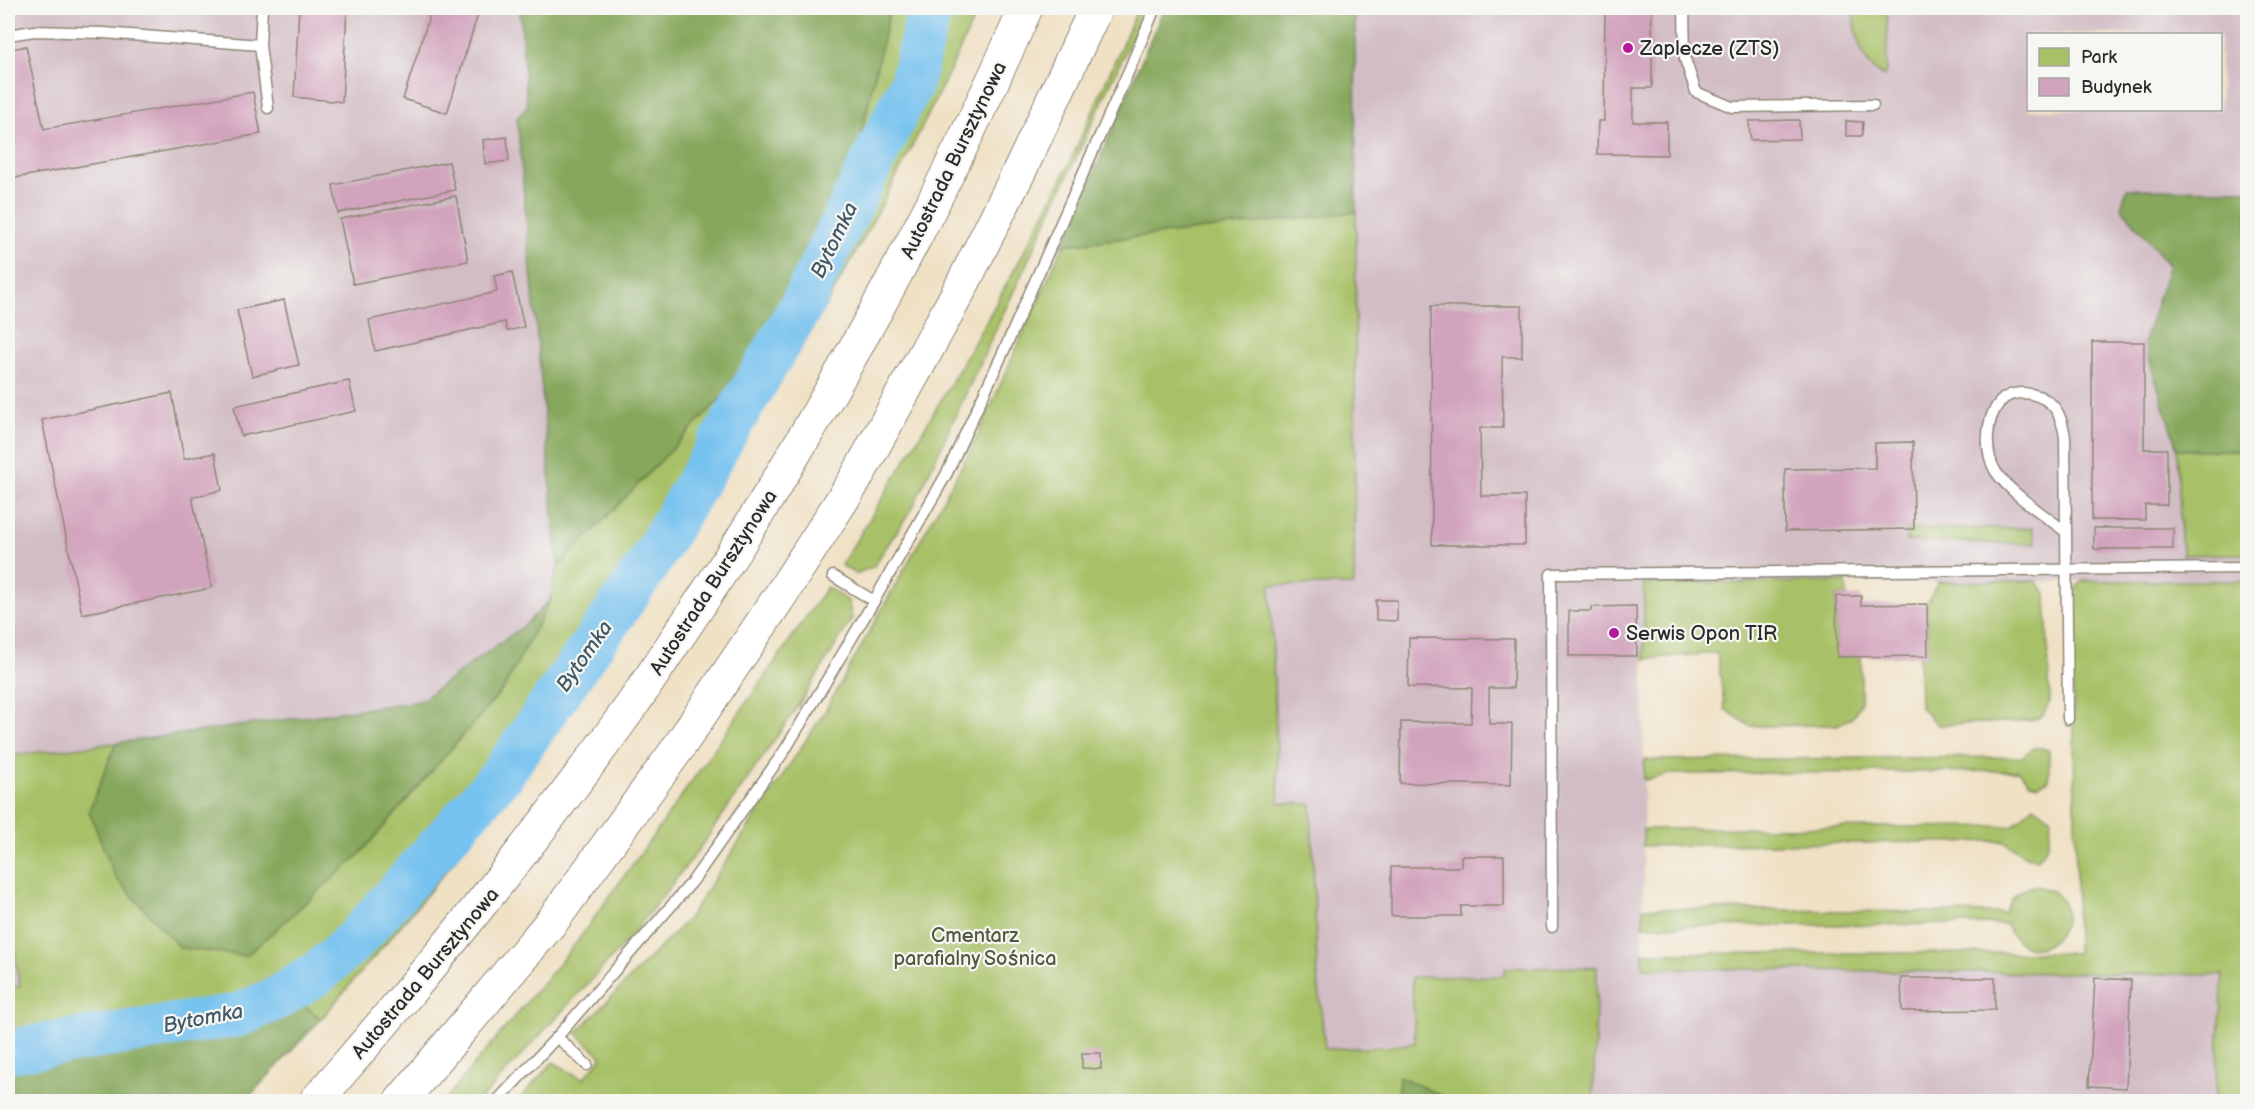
<svg xmlns="http://www.w3.org/2000/svg" width="2255" height="1109" viewBox="0 0 2255 1109" font-family="'Balsamiq Sans',sans-serif">
<style>
.industrial{fill:#d2bdc5;fill-rule:evenodd}
.green{fill:#a8c167;stroke:#6a7649;stroke-width:1.5}
.forest{fill:#86a75c;stroke:#586944;stroke-width:1.5}
.lines{fill:none;stroke-linecap:round;stroke-linejoin:round}
.river{stroke:#75c1ef;stroke-width:44}
.building{fill:#d1a3bc}
.service-casing{stroke:#8e8678;stroke-width:13}
.motorway-casing{stroke:#8e8678;stroke-width:35}
.service{stroke:#fff;stroke-width:10}
.motorway{stroke:#fff;stroke-width:33}
.poi-dot{fill:#b5179e;stroke:#f6f6f2;stroke-width:2}
.labels{text-anchor:middle;stroke-width:4.5;stroke-linejoin:round;paint-order:stroke}
.poi-label{font-size:20px;fill:#2b2b2b;stroke:#f6f6f2;text-anchor:start}
.street-label{font-size:20px;fill:#2b2b2b;stroke:#f6f6f2}
.park-label{font-size:20px;fill:#50583d;stroke:#f6f6f2}
.water-label{font-size:21px;font-style:italic;fill:#415866;stroke:#f6f6f2}
</style>
<rect width="100%" height="100%" fill="#f6f6f2"/>
<filter id="ink" filterUnits="userSpaceOnUse"><feTurbulence type="fractalNoise" baseFrequency=".0167" numOctaves="2"/><feDisplacementMap in="SourceGraphic" scale="12" xChannelSelector="R" yChannelSelector="G"/><feConvolveMatrix kernelMatrix="1 2 1 2 8 2 1 2 1" color-interpolation-filters="sRGB"/></filter>
<filter id="wash" filterUnits="userSpaceOnUse"><feTurbulence type="fractalNoise" baseFrequency=".008" numOctaves="4" result="noise"/><feDisplacementMap in="SourceGraphic" scale="24" xChannelSelector="R" yChannelSelector="G"/><feGaussianBlur stdDeviation="1.35" result="paint"/><feColorMatrix in="noise" values="0 0 0 0 0 0 0 0 0 0 0 0 0 0 0 0 0 1.4 0 .05"/><feComposite in="paint" operator="in"/></filter>
<g filter="url(#wash)">
<rect width="100%" height="100%" fill="#f0e1c5"/>
<g class="industrial">
<path d="M 8,8 L 520,8 L 527,107 L 517,118 L 558,567 L 550,600 L 526,624 L 420,701 L 267,723 L 8,756 Z"/>
<path d="M 1355,8 L 2247,8 L 2247,580 L 1644,584 L 1643,968 L 2224,975 L 2215,1101 L 1593,1101 L 1597,967 L 1506,968 L 1505,976 L 1412,977 L 1415,1043 L 1325,1049 L 1317,969 L 1311,804 L 1279,804 L 1270,585 L 1354,584 ZM 2028,34 L 2220,34 L 2220,110 L 2028,110 Z"/>
<path d="M 8,915 L 20,987 L 8,988 Z"/>
</g>
<g class="green">
<path d="M 890,8 L 979,8 C 889,207 777,397 655,579 C 597,667 537,754 473,837 C 425,900 371,959 321,1019 L 278,983 L 196,1017 L 8,1042 L 8,988 L 20,986 L 8,915 L 8,756 L 116,743 L 89,811 L 246,956 L 359,855 L 504,688 L 550,600 L 558,567 L 752,366 L 851,176 Z"/>
<path d="M 1138,8 L 1146,8 L 912,509 L 873,567 L 855,574 L 841,565 C 920,439 996,311 1062,178 C 1089,122 1113,64 1138,8 Z"/>
<path d="M 1853,8 L 1887,8 L 1887,67 L 1884,77 C 1859,63 1856,34 1853,8 Z"/>
<path d="M 1356,212 L 1354,585 L 1270,585 L 1279,803 L 1311,804 L 1317,969 L 1325,1049 L 1385,1047 L 1415,1043 L 1412,977 L 1504,976 L 1506,968 L 1597,967 L 1593,1101 L 1452,1101 L 1400,1077 L 1398,1102 L 517,1102 L 553,1062 L 583,1079 L 602,1057 L 576,1033 L 688,919 L 824,713 L 973,446 L 1063,245 Z"/>
<path d="M 2177,449 L 2247,451 L 2247,554 L 2182,555 Z"/>
<path d="M 2032,528 L 2036,544 L 1907,541 L 1906,529 Z"/>
<path d="M 2036,581 L 2046,594 L 2050,701 L 2042,717 L 2029,721 L 1938,725 L 1920,707 L 1919,656 L 1928,655 L 1927,604 L 1938,582 Z"/>
<path d="M 2083,581 L 2247,581 L 2247,1101 L 2215,1101 L 2223,975 L 1643,968 L 1643,953 L 2077,953 L 2072,593 Z"/>
<path d="M 1846,582 L 1847,596 L 1836,596 L 1837,657 L 1861,656 L 1861,702 L 1852,718 L 1837,725 L 1750,726 L 1725,709 L 1717,653 L 1644,659 L 1644,583 Z"/>
<path d="M 827,587 L 848,601 L 852,618 L 804,697 L 697,852 L 628,940 L 479,1101 L 444,1101 L 576,943 L 664,821 Z"/>
<path d="M 2033,748 L 2042,748 L 2049,751 L 2049,780 L 2038,785 L 2030,783 L 2019,771 L 1671,774 L 1644,780 L 1644,760 L 2022,757 Z"/>
<path d="M 2034,806 L 2051,818 C 2050,835 2050,849 2036,860 L 2024,855 L 2004,841 L 1643,846 L 1643,829 L 2012,826 Z"/>
<path d="M 2034,886 C 2106,895 2038,992 2006,924 L 1643,926 L 1643,908 L 2005,913 C 2011,897 2018,890 2034,886 Z"/>
</g>
<g class="forest">
<path d="M 520,8 L 890,8 L 852,176 L 752,366 L 558,567 L 517,118 L 527,107 Z"/>
<path d="M 1164,8 L 1355,8 L 1356,212 L 1063,245 Z"/>
<path d="M 2127,189 L 2247,190 L 2247,451 L 2177,449 L 2144,342 L 2169,265 L 2121,207 Z"/>
<path d="M 550,600 L 504,688 L 359,855 L 246,956 L 180,948 L 115,877 L 89,811 L 116,743 L 420,701 L 526,624 Z"/>
<path d="M 299,1001 L 321,1019 L 245,1101 L 8,1101 L 8,1071 L 229,1038 Z"/>
<path d="M 1399,1076 L 1452,1101 L 1398,1101 Z"/>
</g>
<g class="lines">
<path class="river" d="M 8,1051 L 239,1015 L 277,998 L 318,973 L 355,940 L 500,777 L 648,565 L 800,308 L 911,84 L 930,8"/>
</g>
<g id="blocks">
<g class="building">
<path d="M 299,8 L 347,8 L 342,102 L 294,97 Z"/>
<path d="M 432,8 L 480,8 L 447,113 L 403,99 Z"/>
<path d="M 1605,8 L 1652,8 L 1652,88 L 1633,88 L 1633,122 L 1667,122 L 1667,155 L 1597,154 L 1598,121 L 1604,121 Z"/>
<path d="M 26,46 L 44,129 L 253,92 L 261,134 L 8,179 L 8,50 Z"/>
<path d="M 1799,120 L 1800,139 L 1750,140 L 1749,121 Z"/>
<path d="M 1846,121 L 1863,122 L 1862,136 L 1846,136 Z"/>
<path d="M 507,137 L 509,161 L 485,164 L 483,140 Z"/>
<path d="M 449,162 L 455,190 L 338,213 L 333,185 Z"/>
<path d="M 456,196 L 468,261 L 353,284 L 340,219 Z"/>
<path d="M 512,272 L 524,327 L 507,331 L 505,322 L 375,351 L 369,320 L 497,292 L 494,276 Z"/>
<path d="M 284,300 L 299,365 L 252,376 L 237,310 Z"/>
<path d="M 1431,306 L 1522,306 L 1522,357 L 1502,357 L 1503,428 L 1480,428 L 1481,496 L 1525,496 L 1525,545 L 1432,545 Z"/>
<path d="M 2092,342 L 2144,342 L 2144,449 L 2167,449 L 2167,505 L 2145,505 L 2145,520 L 2092,520 Z"/>
<path d="M 349,381 L 356,411 L 241,436 L 234,406 Z"/>
<path d="M 172,393 L 184,459 L 215,453 L 222,490 L 192,497 L 212,588 L 82,614 L 42,420 Z"/>
<path d="M 1913,442 L 1914,529 L 1785,531 L 1785,469 L 1875,468 L 1875,443 Z"/>
<rect x="2094" y="528" width="79" height="21"/>
<path d="M 1836,596 L 1861,596 L 1861,605 L 1927,604 L 1928,656 L 1837,657 Z"/>
<path d="M 1376,600 L 1397,600 L 1397,621 L 1376,620 Z"/>
<path d="M 1636,606 L 1637,656 L 1569,656 L 1569,611 L 1591,611 L 1591,607 Z"/>
<path d="M 1409,638 L 1514,639 L 1513,688 L 1489,688 L 1489,724 L 1512,724 L 1511,785 L 1400,783 L 1401,722 L 1471,723 L 1472,688 L 1408,687 Z"/>
<path d="M 1461,856 L 1504,856 L 1504,906 L 1461,906 L 1461,916 L 1391,916 L 1391,867 L 1461,867 Z"/>
<path d="M 1901,978 L 1995,978 L 1995,1010 L 1902,1011 Z"/>
<path d="M 2095,978 L 2131,980 L 2126,1088 L 2089,1086 Z"/>
<path d="M 1082,1053 L 1101,1053 L 1101,1069 L 1082,1068 Z"/>
<path d="M 1630,1098 L 1658,1100 L 1658,1102 L 1630,1102 Z"/>
</g>
</g>
</g>
<g filter="url(#ink)">
<use href="#blocks" fill-opacity="0" stroke="#8e8678" stroke-width="1.5"/>
<g class="lines">
<defs>
<g id="service">
<path d="M 262,8 L 260,45 L 268,108"/>
<path d="M 1684,8 L 1685,59 L 1696,92 L 1732,107 L 1873,105"/>
<path d="M 8,35 L 34,31 L 104,33 L 260,45"/>
<path d="M 2066,532 C 2045,515 2012,495 1996,472 C 1984,453 1985,419 2000,402 C 2013,388 2038,392 2051,404 C 2060,412 2063,425 2065,437 L 2068,719"/>
<path d="M 833,576 L 874,601"/>
<path d="M 1552,927 L 1551,574 L 2248,568"/>
<path d="M 557,1037 L 587,1065"/>
<path d="M 496,1102 L 557,1037 L 692,882 L 785,750 L 874,601 L 947,473 L 1007,344 L 1130,68 L 1155,8"/>
</g>
<g id="motorway">
<path d="M 315,1102 C 424,978 527,850 624,716 C 643,690 661,662 679,635 C 736,551 789,465 839,377 C 907,257 970,134 1026,8"/>
<path d="M 400,1102 L 553,920 L 676,751 L 780,596 L 855,480 L 959,291 L 1022,166 L 1096,8"/>
</g>
</defs>
<use href="#service" class="service-casing"/>
<use href="#motorway" class="motorway-casing"/>
<use href="#service" class="service"/>
<use href="#motorway" class="motorway"/>
</g>
</g>
<g class="poi-dot">
<circle cx="1628" cy="48" r="6"/>
<circle cx="1614" cy="633" r="6"/>
</g>
<g class="labels">
<g class="poi-label">
<text x="1640" y="55">Zaplecze (ZTS)</text>
<text x="1626" y="640">Serwis Opon TIR</text>
</g>
<g class="street-label">
<text transform="translate(953 160) rotate(-64)" y="7">Autostrada Bursztynowa</text>
<text transform="translate(713 582) rotate(-57)" y="7">Autostrada Bursztynowa</text>
<text transform="translate(425 973) rotate(-50)" y="7">Autostrada Bursztynowa</text>
</g>
<g class="park-label">
<text x="975" y="942">Cmentarz<tspan x="975" dy="23">parafialny Sośnica</tspan></text>
</g>
<g class="water-label">
<text transform="translate(834 240) rotate(-64)" y="7">Bytomka</text>
<text transform="translate(584 656) rotate(-55)" y="7">Bytomka</text>
<text transform="translate(203 1018) rotate(-11)" y="7">Bytomka</text>
</g>
</g>
<rect width="2255" height="1109" fill="none" stroke="#f6f6f2" stroke-width="30"/>
<rect x="2027" y="33" width="195" height="78" fill="#f6f6f2" stroke="#a5a5a2" stroke-width="1.5"/>
<rect x="2039" y="48" width="30" height="18" fill="#a8c167" stroke="#a5a5a2" stroke-width="1.5"/>
<text x="2081" y="63" font-size="18" fill="#2b2b2b">Park</text>
<rect x="2039" y="78" width="30" height="18" fill="#d1a3bc" stroke="#a5a5a2" stroke-width="1.5"/>
<text x="2081" y="93" font-size="18" fill="#2b2b2b">Budynek</text>
</svg>
